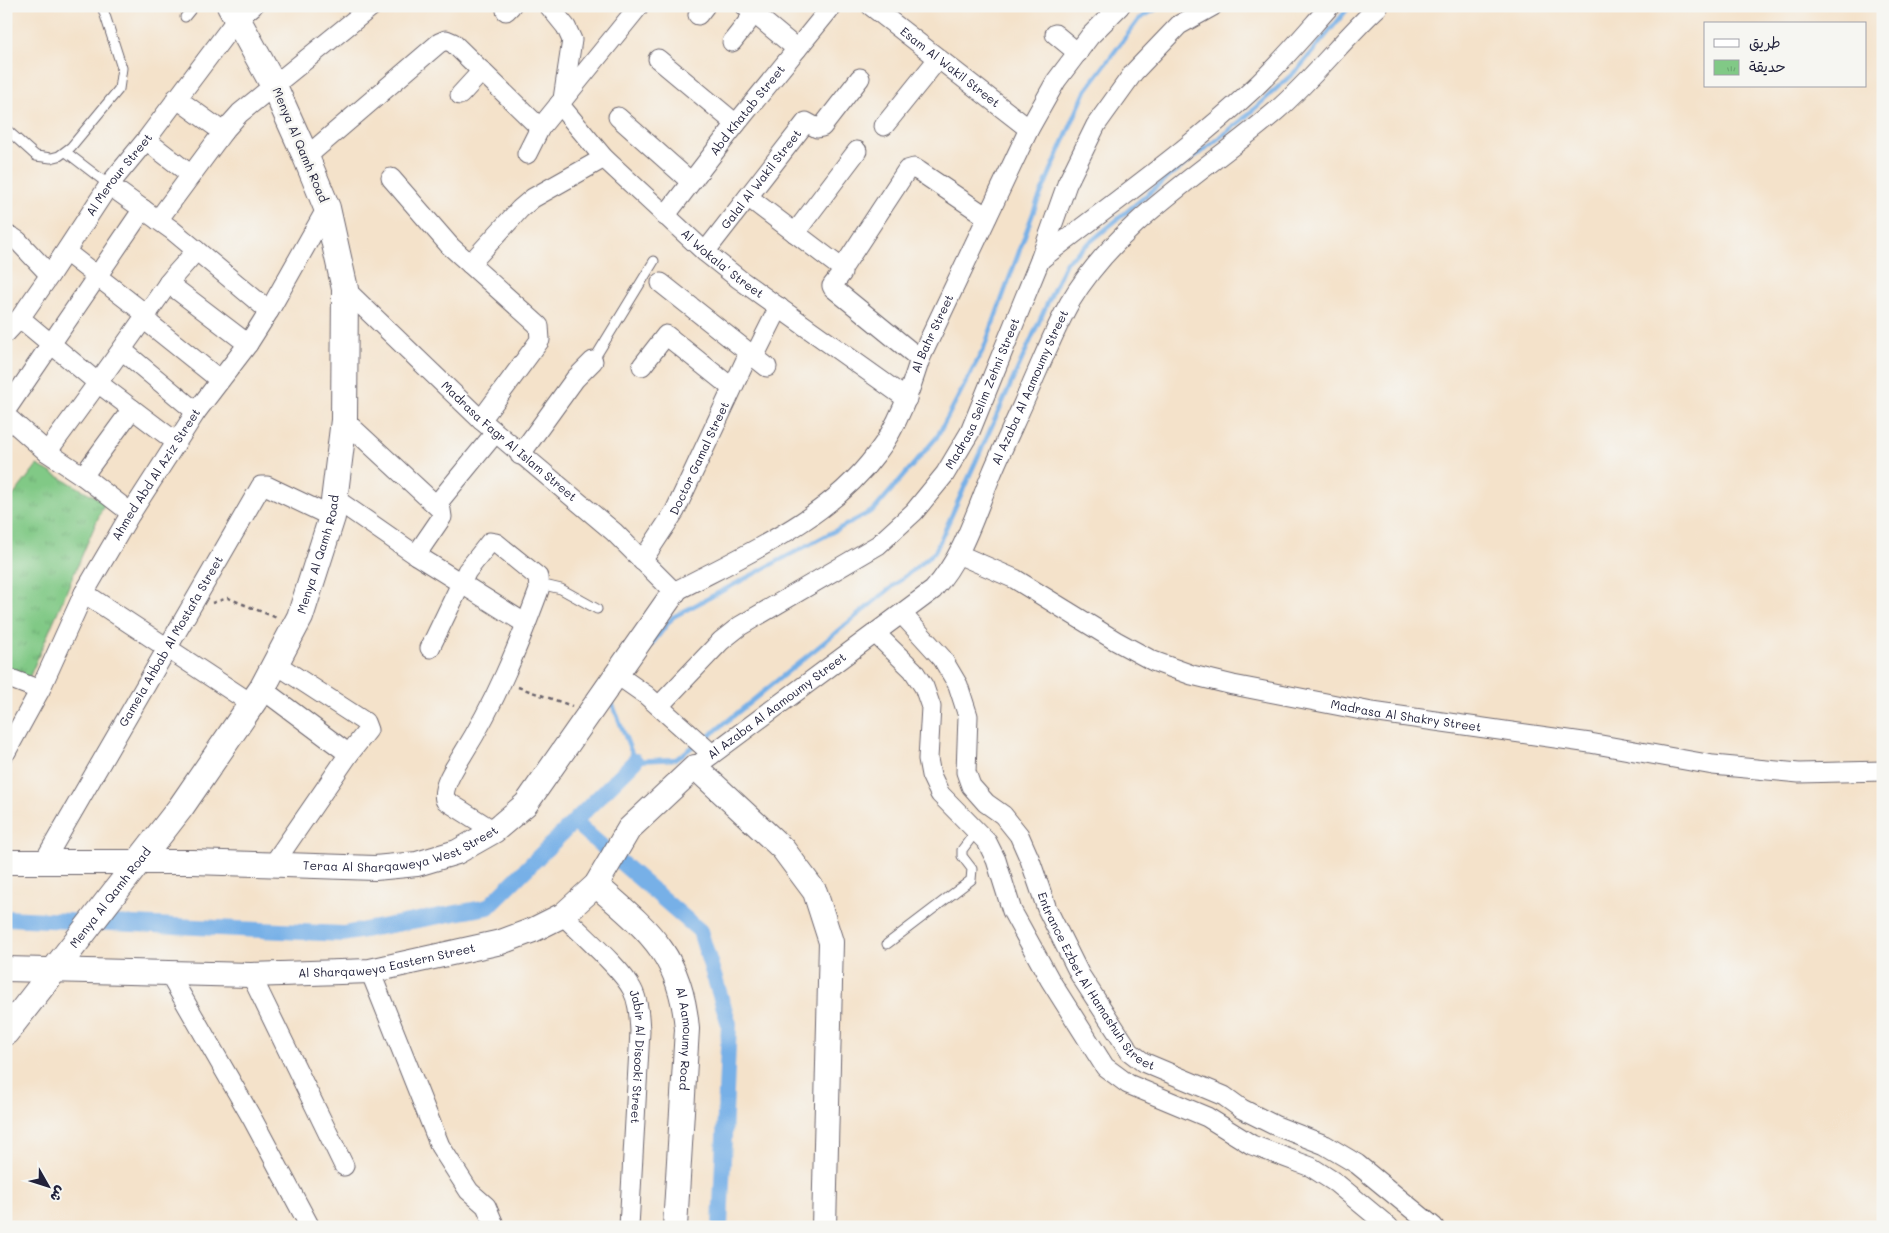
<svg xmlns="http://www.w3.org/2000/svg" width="1889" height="1233" viewBox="0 0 1889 1233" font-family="Mali,'Playpen Sans Arabic',sans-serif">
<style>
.park{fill:url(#park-tufts);stroke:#527660}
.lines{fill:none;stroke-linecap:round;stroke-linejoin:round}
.stream{stroke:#77b0e7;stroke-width:4.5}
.canal{stroke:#77b0e7;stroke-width:16}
.service-casing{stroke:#6c656d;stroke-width:11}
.minor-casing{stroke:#6c656d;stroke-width:21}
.tertiary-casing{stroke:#6c656d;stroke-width:26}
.secondary-casing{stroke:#6c656d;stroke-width:28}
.path{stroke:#6c656d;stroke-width:2.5;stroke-dasharray:4 4;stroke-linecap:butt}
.service{stroke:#fff;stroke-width:9}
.minor{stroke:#fff;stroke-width:19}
.tertiary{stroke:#fff;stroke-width:24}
.secondary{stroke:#fff;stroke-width:26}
.labels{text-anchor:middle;stroke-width:5;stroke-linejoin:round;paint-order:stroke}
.street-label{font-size:12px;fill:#22223b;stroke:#f6f6f2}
</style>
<defs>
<pattern id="park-tufts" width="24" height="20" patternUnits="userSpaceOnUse" patternTransform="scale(1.25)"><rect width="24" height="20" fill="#81c986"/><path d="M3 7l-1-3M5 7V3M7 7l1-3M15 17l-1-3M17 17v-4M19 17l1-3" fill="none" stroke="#6fac75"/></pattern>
</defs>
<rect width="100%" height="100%" fill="#f6f6f2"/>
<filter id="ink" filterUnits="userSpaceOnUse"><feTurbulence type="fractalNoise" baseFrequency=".02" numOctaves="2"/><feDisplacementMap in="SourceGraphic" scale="10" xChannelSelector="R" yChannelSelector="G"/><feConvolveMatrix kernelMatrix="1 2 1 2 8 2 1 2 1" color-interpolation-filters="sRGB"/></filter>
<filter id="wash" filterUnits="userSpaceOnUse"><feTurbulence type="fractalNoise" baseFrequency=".0096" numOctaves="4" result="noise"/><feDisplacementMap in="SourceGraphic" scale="20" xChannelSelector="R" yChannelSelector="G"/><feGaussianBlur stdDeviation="1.12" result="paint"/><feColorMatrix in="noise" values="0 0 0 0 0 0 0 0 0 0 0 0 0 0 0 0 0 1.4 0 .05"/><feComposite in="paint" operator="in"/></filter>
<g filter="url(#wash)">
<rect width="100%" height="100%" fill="#f4e2ca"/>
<path class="park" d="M 37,465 L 105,502 L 29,678 L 6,668 L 6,505 Z"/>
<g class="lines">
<g class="stream">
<path d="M 651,645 L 673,617 L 874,510 L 937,437 L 984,348 L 1036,205 L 1086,90 L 1139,19 L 1161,6"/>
<path d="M 610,698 L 635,761 L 676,759 L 695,745"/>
<path d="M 704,740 L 935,552 L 1066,262 L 1166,179 L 1242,120 L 1299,68 L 1350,6"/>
</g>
<g class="canal">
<path d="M 574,822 L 700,931 L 729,1024 L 720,1227"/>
<path d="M 6,918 L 343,934 L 488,907 L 635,761"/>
</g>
</g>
</g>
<g filter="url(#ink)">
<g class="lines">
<defs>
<g id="service">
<path d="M 185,17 L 194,6"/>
<path d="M 6,129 L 36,156 L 51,158 L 59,156 L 71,147 L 119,89 L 122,68 L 102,6"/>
<path d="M 66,152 L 109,185"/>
<path d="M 593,361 L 654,261"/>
<path d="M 540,584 L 561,589 L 597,609"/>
<path d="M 887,944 L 971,880 L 972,869 L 962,856 L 962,850 L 977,830"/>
</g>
<g id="minor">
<path d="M 549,6 L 566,27 L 572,40 L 563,99"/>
<path d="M 745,6 L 797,49"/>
<path id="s1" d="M 871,6 L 1029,129"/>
<path d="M 506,11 L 511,6"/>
<path d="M 698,15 L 705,6"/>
<path d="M 1055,34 L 1078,53"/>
<path d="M 732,42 L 754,14"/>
<path d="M 658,59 L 736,124"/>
<path d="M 460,95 L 482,71"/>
<path d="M 176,98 L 223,132"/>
<path id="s2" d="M 559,104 L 604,158 L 705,252 L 739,279 L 907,399"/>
<path d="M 618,117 L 691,182"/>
<path d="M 884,126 L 938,59"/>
<path d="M 146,140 L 191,175"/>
<path d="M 527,154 L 540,128 L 639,6"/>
<path d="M 306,157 L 439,43 L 446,40 L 453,43 L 540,128"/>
<path d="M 391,178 L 450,246 L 539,326 L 540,340 L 481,420"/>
<path d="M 748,197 L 840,267 L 842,273 L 832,286 L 833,288 L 920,359"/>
<path id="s3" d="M 665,216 L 736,124 L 832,6"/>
<path d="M 158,220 L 223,132 L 240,113 L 372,6"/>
<path d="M 795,233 L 857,151"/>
<path d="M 6,238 L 12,237 L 18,241 L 50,275"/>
<path d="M 196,250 L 269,311"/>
<path d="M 66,252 L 148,316"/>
<path id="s4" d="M 705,252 L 806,122 L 817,128 L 822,127 L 860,78"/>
<path d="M 1040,260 C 1111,204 1186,152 1252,90 C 1280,64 1304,35 1330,6"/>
<path d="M 470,264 L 520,209 L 533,198 L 604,158"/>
<path d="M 842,269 L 907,170 L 914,168 L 919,171 L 987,217"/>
<path d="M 168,283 L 248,344"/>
<path d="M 661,283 L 767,367"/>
<path id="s5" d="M 345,289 L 481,420 L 614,532 L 674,592 C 746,554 828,520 877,453 C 898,426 910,391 920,359 L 1029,129 L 1056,81 L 1090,36 L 1120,6"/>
<path d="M 20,318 L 98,383 L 176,442"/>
<path d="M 145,320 L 220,380"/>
<path id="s6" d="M 6,333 L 20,318 L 50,275 L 109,185 L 146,140 L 237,19 L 253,6"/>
<path d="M 122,350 L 196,412"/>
<path d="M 754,357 L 779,307"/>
<path d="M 642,366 L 666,335 L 732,388"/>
<path d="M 6,410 L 143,209"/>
<path d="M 6,416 L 47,452 L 83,476 L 131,513"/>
<path d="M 344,420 L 441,510 L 442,517 L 416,555"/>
<path d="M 47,452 C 88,397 128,341 167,285 C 176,272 187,263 196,250 L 172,230 L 109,185"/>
<path d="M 520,455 L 575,379 L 593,361"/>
<path d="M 83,476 L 132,409"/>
<path d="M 334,498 L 416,555 L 526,624"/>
<path d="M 437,504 L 495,433"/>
<path id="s7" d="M 960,555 L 1015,579 L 1116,641 L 1153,661 L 1192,675 L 1233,685 L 1372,712 L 1590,743 L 1713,765 L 1799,773 L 1883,771"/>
<path id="s8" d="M 642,561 L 675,511 L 749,353"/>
<path d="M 84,593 L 252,704"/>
<path id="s9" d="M 902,614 L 942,658 L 958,685 L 968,716 L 966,772 L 971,786 L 986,803 L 1003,815 L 1019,835 L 1030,860 L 1047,909 L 1080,975 L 1130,1052 L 1143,1062 L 1224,1096 L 1242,1109 L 1274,1125 L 1325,1145 L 1357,1164 L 1434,1227"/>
<path d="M 876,634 L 913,670 L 924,687 L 931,707 L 928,759 L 931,775 L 940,794 L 987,842 L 996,860 L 1012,911 L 1050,980 L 1105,1067 L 1128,1084 L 1207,1117 L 1252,1145 L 1311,1167 L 1336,1183 L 1389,1227"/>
<path d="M 430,648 L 467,571 L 490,542 L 496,543 L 538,577 L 539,590 C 518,647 495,703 463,754 C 456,766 441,786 445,800 L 494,831"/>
<path d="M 616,674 L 646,695 L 712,754"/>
<path d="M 6,677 L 40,690"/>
<path d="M 262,689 L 349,754 L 368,730 L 365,722 L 276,664"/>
<path id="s10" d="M 659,706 L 721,641 L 740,626 L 878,545 L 914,512 L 945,474 L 970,432 L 1040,260 L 1067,184 L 1096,125 L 1134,72 L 1179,25 L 1213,6"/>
<path id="s11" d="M 6,752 L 40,690 L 84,593 L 131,513 L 196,412 L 248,344 L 269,311 L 327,208"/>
<path id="s12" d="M 695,767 L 933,590 C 964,555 974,516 992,473 C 1005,442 1020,412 1033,381 C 1045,354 1056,327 1070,302 C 1118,221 1206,171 1276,111 C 1313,79 1343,39 1379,6"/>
<path id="s13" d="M 43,863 L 261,486 L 267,486 L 332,517"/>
<path d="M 272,866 L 349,754"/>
<path id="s14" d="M 563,915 C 581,934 621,968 632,989 C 639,1002 639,1017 640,1031 L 629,1227"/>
<path d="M 370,971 L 440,1146 L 469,1191 L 486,1206 L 495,1227"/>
<path d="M 168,972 L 253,1120 L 310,1227"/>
<path d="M 251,975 L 344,1166"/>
</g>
<g id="tertiary">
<path id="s15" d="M 6,862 L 193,862 L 375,868 L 417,864 L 457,852 L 494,831 L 526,804 L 674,592"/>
<path id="s16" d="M 596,885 C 649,931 681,955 687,1029 L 675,1227"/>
<path id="s17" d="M 6,969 L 251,975 L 370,971 L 501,942 L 533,930 L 563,915 L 596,885 L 629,829 L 695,767 L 783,849 L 815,892 L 831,942 L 824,1227"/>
</g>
<g id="secondary">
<path id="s18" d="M 6,1032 L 181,807 L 262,689 L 300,617 L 332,517 L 344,420 L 345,289 L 327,208 L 306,157 L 274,86 L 230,6"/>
</g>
</defs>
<use href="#service" class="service-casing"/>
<use href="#minor" class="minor-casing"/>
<use href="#tertiary" class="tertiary-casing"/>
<use href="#secondary" class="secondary-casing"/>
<g class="path">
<path d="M 212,603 L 228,598 L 277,618"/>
<path d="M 518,687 L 572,706"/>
</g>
<use href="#service" class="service"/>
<use href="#minor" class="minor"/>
<use href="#tertiary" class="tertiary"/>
<use href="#secondary" class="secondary"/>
</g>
</g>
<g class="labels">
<g class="street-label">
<text dy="4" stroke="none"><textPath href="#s1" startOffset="100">Esam Al Wakil Street</textPath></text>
<text dy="4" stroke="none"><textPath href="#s3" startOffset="134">Abd Khatab Street</textPath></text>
<text transform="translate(300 145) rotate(67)" y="4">Menya Al Qamh Road</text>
<text dy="4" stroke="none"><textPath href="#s6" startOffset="195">Al Merour Street</textPath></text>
<text dy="4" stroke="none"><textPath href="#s4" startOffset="92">Galal Al Wakil Street</textPath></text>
<text dy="4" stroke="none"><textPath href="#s2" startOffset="229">Al Wokala' Street</textPath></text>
<text dy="4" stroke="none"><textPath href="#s5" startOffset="828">Al Bahr Street</textPath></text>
<text dy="4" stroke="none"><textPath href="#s12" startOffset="522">Al Azaba Al Aamoumy Street</textPath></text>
<text dy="4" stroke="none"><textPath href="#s10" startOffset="461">Madrasa Selim Zehni Street</textPath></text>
<text dy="4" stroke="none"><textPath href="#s5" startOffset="224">Madrasa Fagr Al Islam Street</textPath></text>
<text dy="4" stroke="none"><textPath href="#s8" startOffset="118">Doctor Gamal Street</textPath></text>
<text dy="4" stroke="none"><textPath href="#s11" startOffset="316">Ahmed Abd Al Aziz Street</textPath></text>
<text dy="4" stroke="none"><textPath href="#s18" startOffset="575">Menya Al Qamh Road</textPath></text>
<text dy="4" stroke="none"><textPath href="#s13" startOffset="256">Gameia Ahbab Al Mostafa Street</textPath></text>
<text dy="4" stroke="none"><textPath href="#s12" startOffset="102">Al Azaba Al Aamoumy Street</textPath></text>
<text dy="4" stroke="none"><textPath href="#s7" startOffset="480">Madrasa Al Shakry Street</textPath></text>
<text dy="4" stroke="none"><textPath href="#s15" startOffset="398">Teraa Al Sharqaweya West Street</textPath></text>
<text dy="4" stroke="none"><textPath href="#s18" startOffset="170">Menya Al Qamh Road</textPath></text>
<text dy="4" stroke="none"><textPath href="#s17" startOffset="382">Al Sharqaweya Eastern Street</textPath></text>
<text dy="4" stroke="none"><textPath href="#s9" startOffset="431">Entrance Ezbet Al Hamashuh Street</textPath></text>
<text dy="4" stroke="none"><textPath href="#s16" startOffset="186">Al Aamoumy Road</textPath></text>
<text dy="4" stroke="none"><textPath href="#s14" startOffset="170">Jabir Al Disooki Street</textPath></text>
</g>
</g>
<rect width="1889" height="1233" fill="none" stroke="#f6f6f2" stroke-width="25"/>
<rect x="1704" y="22" width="162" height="65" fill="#f6f6f2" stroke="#a1a1a9"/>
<rect x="1714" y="39" width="25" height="8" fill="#ffffff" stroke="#a1a1a9"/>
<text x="1749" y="48" font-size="15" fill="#22223b">طريق</text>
<rect x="1714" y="60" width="25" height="15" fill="url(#park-tufts)" stroke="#a1a1a9"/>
<text x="1749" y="72" font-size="15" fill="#22223b">حديقة</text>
<g transform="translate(48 1186) rotate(129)" stroke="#f6f6f2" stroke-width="4" paint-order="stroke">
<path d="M0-4L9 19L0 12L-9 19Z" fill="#22223b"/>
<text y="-8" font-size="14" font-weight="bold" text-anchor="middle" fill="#22223b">ش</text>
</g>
</svg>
